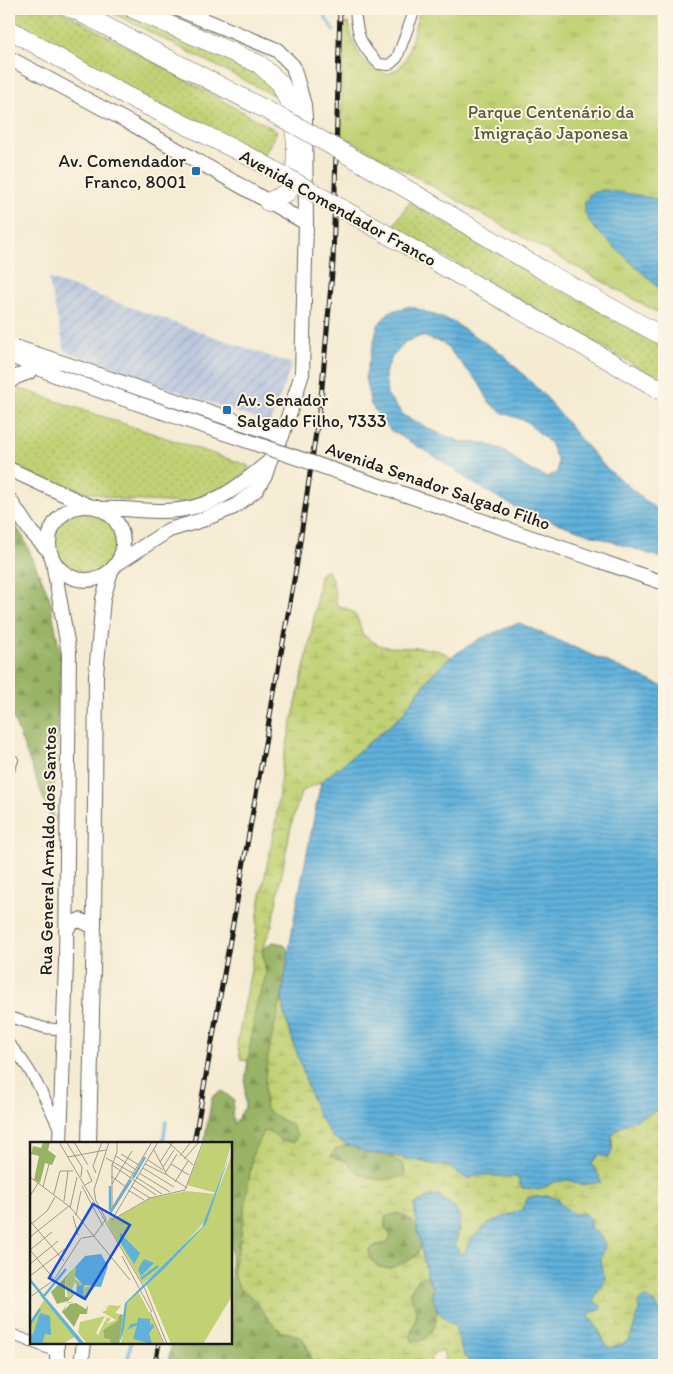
<svg xmlns="http://www.w3.org/2000/svg" width="673" height="1374" viewBox="0 0 673 1374" font-family="Itim,sans-serif">
<style>
.industrial{fill:url(#industrial-furrows)}
.grass{fill:url(#grass-dots);stroke:#6e7648}
.forest{fill:url(#forest-firs);stroke:#5a6841}
.wetland{fill:url(#wetland-marsh);stroke:#6e7648}
.park{fill:url(#park-tufts);stroke:#6e7648}
.water{fill:url(#water-rules);stroke:#3e667c;fill-rule:evenodd}
.lines{fill:none;stroke-linecap:round;stroke-linejoin:round}
.stream{stroke:#61b1db;stroke-width:3}
.street-casing{stroke:#68645c;stroke-width:12}
.secondary-casing{stroke:#68645c;stroke-width:16}
.highway-casing{stroke:#68645c;stroke-width:19}
.street{stroke:#fff;stroke-width:10}
.secondary{stroke:#fff;stroke-width:14}
.highway{stroke:#fff;stroke-width:18}
.rail-casing{stroke:#1c1c1c;stroke-width:5}
.rail{stroke:#fcf5e5;stroke-width:3;stroke-dasharray:9;stroke-linecap:butt}
.secondary-bridge-casing{stroke:#68645c;stroke-width:16;stroke-linecap:butt}
.highway-bridge-casing{stroke:#68645c;stroke-width:19;stroke-linecap:butt}
.secondary-bridge{stroke:#fff;stroke-width:14}
.highway-bridge{stroke:#fff;stroke-width:18}
.poi-dot{fill:#1f6fb2;stroke:#fcf5e5;stroke-width:2}
.labels{text-anchor:middle;stroke-width:4;stroke-linejoin:round;paint-order:stroke}
.park-label{font-size:18px;fill:#565b3b;stroke:#fcf5e5}
.poi-label{font-size:18px;fill:#1c1c1c;stroke:#fcf5e5;text-anchor:end}
.street-label{font-size:18px;fill:#1c1c1c;stroke:#fcf5e5}
.inset-river{fill:none;stroke:#61b1db;stroke-width:2.5}
.inset-road{fill:none;stroke:#9e988a;stroke-width:1}
.view{fill:#1d4ed8;fill-opacity:0.15;stroke:#1d4ed8;stroke-width:2.5}
.inset-edge{fill:none;stroke:#1c1c1c;stroke-width:2.5}
</style>
<defs>
<pattern id="industrial-furrows" width="10" height="10" patternUnits="userSpaceOnUse" patternTransform="scale(1.25)"><rect width="10" height="10" fill="#b7c5de"/><path d="M-1 1l2-2M0 10L10 0M9 11l2-2" fill="none" stroke="#9da9be"/></pattern>
<pattern id="grass-dots" width="8" height="8" patternUnits="userSpaceOnUse" patternTransform="scale(1.25)"><rect width="8" height="8" fill="#c1d174"/><path d="M2 2h.1M6 6h.1" fill="none" stroke="#a5b364" stroke-width="1.8" stroke-linecap="round"/></pattern>
<pattern id="forest-firs" width="22" height="20" patternUnits="userSpaceOnUse" patternTransform="scale(1.25)"><rect width="22" height="20" fill="#98b366"/><path d="M5 1l3.5 6h-7zM16 11l3.5 6h-7z" fill="#829958"/></pattern>
<pattern id="wetland-marsh" width="20" height="14" patternUnits="userSpaceOnUse" patternTransform="scale(1.25)"><rect width="20" height="14" fill="#c1d174"/><path d="M1 5h8M5 5V1M11 12h8M15 12V8" fill="none" stroke="#a5b364"/></pattern>
<pattern id="park-tufts" width="24" height="20" patternUnits="userSpaceOnUse" patternTransform="scale(1.25)"><rect width="24" height="20" fill="#c1d174"/><path d="M3 7l-1-3M5 7V3M7 7l1-3M15 17l-1-3M17 17v-4M19 17l1-3" fill="none" stroke="#a5b364"/></pattern>
<pattern id="water-rules" width="6" height="5" patternUnits="userSpaceOnUse" patternTransform="scale(1.25)"><rect width="6" height="5" fill="#61b1db"/><path d="M0 2.5h6" fill="none" stroke="#4f8fb1"/></pattern>
</defs>
<rect width="100%" height="100%" fill="#fcf5e5"/>
<filter id="ink" filterUnits="userSpaceOnUse"><feTurbulence type="fractalNoise" baseFrequency=".02" numOctaves="2"/><feDisplacementMap in="SourceGraphic" scale="10" xChannelSelector="R" yChannelSelector="G"/><feConvolveMatrix kernelMatrix="1 2 1 2 8 2 1 2 1" color-interpolation-filters="sRGB"/></filter>
<filter id="wash" filterUnits="userSpaceOnUse"><feTurbulence type="fractalNoise" baseFrequency=".0096" numOctaves="4" result="noise"/><feDisplacementMap in="SourceGraphic" scale="20" xChannelSelector="R" yChannelSelector="G"/><feGaussianBlur stdDeviation="1.12" result="paint"/><feColorMatrix in="noise" values="0 0 0 0 0 0 0 0 0 0 0 0 0 0 0 0 0 1.4 0 .05"/><feComposite in="paint" operator="in"/></filter>
<g filter="url(#wash)">
<rect width="100%" height="100%" fill="#f5ebd3"/>
<path class="industrial" d="M 48,278 L 292,364 L 270,424 L 65,351 Z"/>
<g class="grass">
<path d="M 9,9 L 59,9 L 277,131 L 264,156 L 129,90 L 9,22 Z"/>
<path d="M 105,9 L 120,9 L 250,64 L 273,78 L 283,100 Z"/>
<path d="M 409,202 L 664,348 L 664,382 L 393,227 Z"/>
<path d="M 15,387 L 249,466 L 247,471 L 238,481 L 206,498 L 187,503 L 123,500 L 50,483 L 9,462 L 9,391 Z"/>
<circle cx="86" cy="543" r="33"/>
</g>
<g class="forest">
<path d="M 9,515 L 24,539 L 49,596 L 61,657 L 52,821 L 9,707 Z"/>
<path d="M 273,942 L 284,944 L 289,952 L 282,997 L 267,1070 L 278,1118 L 292,1125 L 297,1136 L 294,1142 L 281,1141 L 268,1130 L 234,1264 L 241,1290 L 254,1299 L 270,1321 L 281,1332 L 292,1332 L 302,1338 L 309,1351 L 311,1360 L 307,1365 L 167,1365 L 172,1343 L 231,1343 L 231,1143 L 204,1143 L 212,1097 L 222,1091 L 234,1100 L 232,1114 L 234,1124 L 245,1107 L 245,1082 L 255,1011 L 266,974 L 262,950 Z"/>
<path d="M 348,1145 L 368,1153 L 389,1155 L 404,1165 L 406,1175 C 391,1182 371,1181 357,1172 C 352,1169 350,1163 345,1161 C 340,1158 336,1160 331,1156 L 335,1149 Z"/>
<path d="M 397,1213 L 408,1218 L 417,1228 L 421,1245 L 416,1256 L 406,1262 L 391,1268 L 379,1267 L 370,1259 L 369,1249 L 377,1245 L 387,1243 L 385,1217 Z"/>
<path d="M 427,1276 L 433,1287 L 433,1298 L 437,1310 L 435,1326 L 424,1340 L 413,1342 L 410,1335 C 418,1317 418,1310 409,1293 L 419,1278 Z"/>
</g>
<g class="wetland">
<path d="M 326,569 C 336,581 333,591 337,605 C 356,611 358,616 362,634 C 368,638 375,644 382,646 C 404,650 432,643 451,657 L 432,674 L 400,717 L 321,782 L 301,792 L 291,826 L 272,925 L 262,950 L 266,974 L 255,1011 L 248,1061 L 241,1060 L 237,1044 L 251,970 L 259,906 L 276,820 L 282,766 L 311,637 L 320,575 Z"/>
<path d="M 282,997 L 284,1014 L 332,1137 L 348,1145 L 335,1149 L 331,1156 C 336,1160 340,1158 345,1161 C 350,1163 352,1169 357,1172 C 371,1181 391,1182 405,1175 L 404,1165 L 389,1155 L 448,1167 L 468,1179 L 477,1175 L 517,1177 L 539,1190 L 554,1181 L 570,1180 L 580,1185 L 601,1182 L 598,1173 L 591,1164 L 598,1155 L 612,1150 L 612,1135 L 623,1125 L 662,1108 L 664,1109 L 664,1213 C 658,1223 659,1236 664,1245 L 664,1319 L 654,1302 L 639,1311 L 630,1339 L 625,1343 L 610,1348 L 606,1345 L 599,1330 L 588,1317 L 590,1313 L 601,1306 L 594,1301 L 596,1294 L 602,1287 L 605,1279 L 601,1260 L 605,1242 L 590,1228 L 590,1219 L 583,1213 L 574,1214 L 561,1205 L 558,1199 L 546,1196 L 528,1198 L 521,1210 L 489,1223 L 470,1240 L 465,1252 L 459,1254 L 456,1245 L 459,1229 L 439,1195 L 426,1198 L 414,1205 L 417,1228 L 408,1218 L 397,1213 L 385,1217 L 385,1228 L 391,1236 L 387,1243 L 377,1245 L 369,1249 L 370,1259 L 379,1267 L 391,1268 L 406,1262 L 416,1256 L 421,1245 L 427,1276 L 419,1278 L 409,1293 C 418,1310 418,1317 410,1335 L 413,1342 L 424,1340 L 435,1326 L 437,1310 L 445,1319 L 455,1325 L 470,1363 L 473,1365 L 447,1365 L 443,1351 L 435,1352 L 431,1359 L 432,1365 L 307,1365 L 311,1360 C 308,1341 300,1333 282,1332 L 270,1321 L 254,1299 L 241,1290 L 234,1277 L 234,1264 L 240,1241 L 253,1153 L 263,1132 L 268,1130 L 282,1141 L 294,1142 L 297,1136 L 292,1125 L 278,1118 L 266,1109 C 261,1072 273,1033 282,997 Z"/>
</g>
<path class="park" d="M 420,9 L 664,9 L 664,316 L 341,135 L 343,24 L 349,23 C 353,49 362,67 388,74 L 399,68 L 407,57 Z"/>
<g class="water">
<path d="M 604,190 L 638,195 L 664,201 L 664,293 L 593,227 L 584,211 L 585,202 L 591,193 Z"/>
<path d="M 410,306 L 453,322 L 504,355 L 546,397 L 581,440 L 605,467 L 656,509 L 664,514 L 664,559 L 524,512 L 476,485 L 436,457 L 390,430 L 371,405 L 365,378 L 378,325 L 389,312 ZM 422,336 L 443,343 L 479,383 L 490,403 L 503,413 L 526,421 L 550,443 L 558,462 L 557,473 L 546,477 L 526,468 L 501,449 L 483,443 L 462,442 L 436,432 L 404,416 L 387,394 L 385,373 L 392,357 L 405,342 Z"/>
<path d="M 519,623 L 664,687 L 664,1109 L 662,1108 L 623,1125 L 612,1135 L 612,1150 L 609,1158 L 598,1155 L 591,1164 L 598,1173 L 601,1182 L 580,1185 L 570,1180 L 554,1182 L 539,1190 L 522,1188 L 517,1177 L 477,1175 L 468,1179 L 448,1167 L 389,1155 L 368,1153 L 348,1145 L 332,1137 L 317,1113 L 306,1081 L 284,1014 L 282,997 L 293,924 L 321,782 L 400,717 L 432,674 L 451,657 L 481,638 Z"/>
<path d="M 438,1195 L 453,1206 L 460,1217 L 456,1245 L 459,1254 L 465,1252 L 470,1240 L 489,1223 L 521,1210 L 528,1198 L 546,1196 L 558,1199 L 561,1205 L 574,1214 L 583,1213 L 590,1219 L 590,1228 L 597,1232 L 605,1243 L 601,1260 L 605,1279 L 602,1287 L 596,1294 L 594,1301 L 601,1306 L 600,1310 L 590,1313 L 588,1317 C 600,1325 600,1341 610,1348 L 625,1343 L 630,1339 L 639,1311 L 638,1302 L 644,1297 C 666,1307 664,1323 664,1344 L 662,1347 L 664,1365 L 473,1365 C 460,1356 459,1338 455,1325 L 445,1319 L 437,1310 L 433,1298 L 433,1287 L 427,1276 L 417,1228 L 414,1205 L 426,1198 Z"/>
</g>
<g class="lines">
<g class="stream">
<path d="M 320,9 L 334,31"/>
<path d="M 163,1143 L 166,1122"/>
<path d="M 127,1365 L 131,1343"/>
</g>
</g>
</g>
<g filter="url(#ink)">
<g class="lines">
<defs>
<g id="street">
<path d="M 355,9 C 357,34 360,46 379,64 L 389,65 L 397,58 L 415,9"/>
<path d="M 9,770 L 13,760"/>
<path d="M 9,1017 L 45,1028 L 65,1030"/>
<path d="M 9,1044 C 32,1068 45,1099 59,1128"/>
<path d="M 9,1333 L 31,1342"/>
<path d="M 34,1343 L 57,1352"/>
</g>
<g id="secondary">
<path d="M 9,58 L 134,125 L 306,223"/>
<path d="M 9,348 L 18,348 L 282,436"/>
<path d="M 9,355 L 57,376"/>
<path d="M 9,382 L 16,377 L 29,372"/>
<path d="M 9,469 L 89,506"/>
<path d="M 9,499 L 31,532 L 49,551"/>
<circle cx="86" cy="543" r="37"/>
<path d="M 101,509 C 122,508 142,511 163,511 C 207,511 234,491 266,464"/>
<path d="M 53,562 L 69,653 L 66,962 L 60,1143"/>
<path d="M 603,562 L 664,583"/>
<path d="M 118,563 L 169,530 L 202,520 L 234,507 L 256,490 L 265,475 L 269,462 L 282,436 L 302,374 L 306,223 L 305,118 L 304,105 L 293,66 L 277,50 L 178,9"/>
<path d="M 66,929 L 72,923 L 80,920 L 94,927"/>
<path d="M 89,1143 L 94,927 L 96,674 L 103,599 L 111,571"/>
<path d="M 57,1365 L 57,1343"/>
<path d="M 81,1365 L 84,1343"/>
</g>
<g id="highway">
<path d="M 133,9 L 259,64 L 280,83 L 291,107 L 296,143 L 295,175 L 288,192 L 268,202"/>
<path d="M 9,29 L 43,49"/>
</g>
</defs>
<use href="#street" class="street-casing"/>
<use href="#secondary" class="secondary-casing"/>
<use href="#highway" class="highway-casing"/>
<use href="#street" class="street"/>
<use href="#secondary" class="secondary"/>
<use href="#highway" class="highway"/>
<defs>
<g id="rail">
<path d="M 194,1143 L 296,569 L 321,398 L 333,262 L 340,9"/>
<path d="M 155,1365 L 159,1343"/>
</g>
</defs>
<use href="#rail" class="rail-casing"/>
<use href="#rail" class="rail"/>
<defs>
<path id="secondary-bridge" d="M 57,376 L 603,562"/>
<g id="highway-bridge">
<path d="M 73,9 L 297,126 L 412,192 L 541,269 L 664,337"/>
<path d="M 43,49 L 125,95 L 260,162 L 664,392"/>
</g>
</defs>
<use href="#secondary-bridge" class="secondary-bridge-casing"/>
<use href="#highway-bridge" class="highway-bridge-casing"/>
<use href="#secondary-bridge" class="secondary-bridge"/>
<use href="#highway-bridge" class="highway-bridge"/>
</g>
</g>
<g class="poi-dot">
<rect x="191" y="166" width="10" height="10" rx="2.5"/>
<rect x="222" y="405" width="10" height="10" rx="2.5"/>
</g>
<g class="labels">
<g class="park-label">
<text x="551" y="118">Parque Centenário da<tspan x="551" dy="21">Imigração Japonesa</tspan></text>
</g>
<g class="poi-label">
<text x="186" y="167">Av. Comendador<tspan x="186" dy="21">Franco, 8001</tspan></text>
<text x="237" y="406" text-anchor="start">Av. Senador<tspan x="237" dy="21">Salgado Filho, 7333</tspan></text>
</g>
<g class="street-label">
<text transform="translate(338 208) rotate(29)" y="6">Avenida Comendador Franco</text>
<text transform="translate(438 486) rotate(19)" y="6">Avenida Senador Salgado Filho</text>
<text transform="translate(48 851) rotate(-89)" y="6">Rua General Arnaldo dos Santos</text>
</g>
</g>
<g transform="translate(30 1142)">
<rect width="202" height="202" fill="#f5ebd3"/>
<path d="M 13,0 L 20,0 L 18,8 L 26,14 L 22,23 L 15,21 L 10,41 L 4,38 L 9,14 L 1,12 L 3,4 L 11,6 ZM 48,122 L 35,138 L 35,155 L 40,155 L 41,150 L 37,151 L 41,148 L 44,149 L 43,153 L 45,152 L 38,159 L 27,162 L 21,150 ZM 38,160 L 44,160 L 37,161 L 34,169 L 40,162 L 46,161 L 56,167 L 58,163 L 57,172 L 50,172 L 44,185 L 32,170 ZM 90,172 L 93,173 L 89,202 L 80,202 L 74,196 L 73,188 L 85,180 Z" fill="#98b366"/>
<path d="M 202,12 L 202,154 L 173,202 L 141,202 L 116,142 L 174,84 ZM 46,124 L 45,137 L 57,145 L 67,143 L 56,155 L 56,152 L 52,154 L 55,144 L 48,144 L 45,140 L 42,147 L 45,151 L 38,157 L 35,139 ZM 75,163 L 79,167 L 78,163 L 91,164 L 85,171 L 89,172 L 88,179 L 73,188 L 74,196 L 80,197 L 81,202 L 57,202 L 48,190 L 50,180 L 75,174 L 66,191 L 68,193 L 77,175 L 81,177 L 76,182 L 86,178 L 72,170 L 77,168 Z" fill="#c1d174"/>
<path d="M 174,0 L 202,0 L 186,51 L 157,43 ZM 157,49 L 185,52 L 176,78 L 138,121 L 113,142 L 77,80 L 81,74 L 83,78 L 121,56 ZM 108,149 L 124,180 L 133,202 L 91,202 L 96,162 ZM 14,158 L 45,195 L 32,202 L 0,202 L 0,180 Z" fill="#c1d174"/>
<path d="M 202,6 L 176,82 L 134,127 L 97,161 L 94,187 L 89,202 L 95,161 L 172,85 ZM 90,91 L 110,111 L 104,122 L 90,100 ZM 71,112 L 78,124 L 71,145 L 54,143 L 53,154 L 56,152 L 55,157 L 46,153 L 47,140 L 48,144 L 53,143 L 45,134 L 46,124 L 55,114 ZM 114,117 L 124,121 L 111,134 L 108,127 ZM 12,152 L 17,157 L 55,202 L 50,202 L 10,153 ZM 10,171 L 20,174 L 21,193 L 15,192 L 12,202 L 0,202 L 0,192 L 3,192 ZM 108,176 L 120,177 L 120,184 L 122,181 L 124,185 L 119,191 L 122,202 L 103,197 L 107,183 L 97,188 L 101,182 L 107,181 Z" fill="#61b1db"/>
<path class="inset-river" d="M 103,36 L 115,15M 80,44 L 80,68M 80,71 L 101,38M 111,137 L 128,124M 0,138 L 14,155M 14,154 L 36,127M 0,182 L 10,167"/>
<path class="inset-road" d="M 29,0 L 115,147 L 137,202M 44,0 L 58,23M 87,0 L 87,10 L 82,23 L 82,66 L 122,0M 128,0 L 82,78 L 120,56 L 155,48 L 173,0M 138,0 L 163,23M 37,1 L 52,25 L 51,35M 124,8 L 137,33 L 157,46M 91,12 L 109,23M 86,14 L 106,28M 150,14 L 161,0M 38,15 L 76,8M 76,16 L 104,32M 154,17 L 169,0M 118,18 L 133,28M 130,20 L 143,0M 115,22 L 137,33M 141,22 L 159,33M 82,23 L 126,53M 133,25 L 144,8M 113,26 L 144,45M 136,30 L 147,12M 66,31 L 63,24 L 72,0M 109,31 L 140,50M 81,34 L 96,45M 0,35 L 40,65 L 100,138M 106,35 L 132,52M 145,40 L 158,19M 82,42 L 102,9M 55,43 L 62,39 L 57,28M 52,44 L 73,84M 101,44 L 120,56M 13,45 L 19,22M 98,48 L 114,58M 24,52 L 30,29 L 43,29M 0,54 L 8,41M 34,59 L 38,29M 66,59 L 64,48 L 79,0M 40,66 L 47,35M 46,73 L 51,49M 43,74 L 48,93M 0,79 L 34,119M 0,83 L 17,69 L 25,55M 0,95 L 39,64M 52,96 L 64,94 L 76,77 L 66,59M 0,108 L 23,136M 0,108 L 22,90M 92,114 L 122,170M 0,122 L 28,99M 0,134 L 40,103M 0,155 L 24,138 L 51,96M 120,170 L 134,202"/>
<path class="view" d="M 63,62 L 100,83 L 55,157 L 19,136 Z"/>
<rect width="202" height="202" class="inset-edge"/>
</g>
<rect width="673" height="1374" fill="none" stroke="#fcf5e5" stroke-width="30"/>
</svg>
